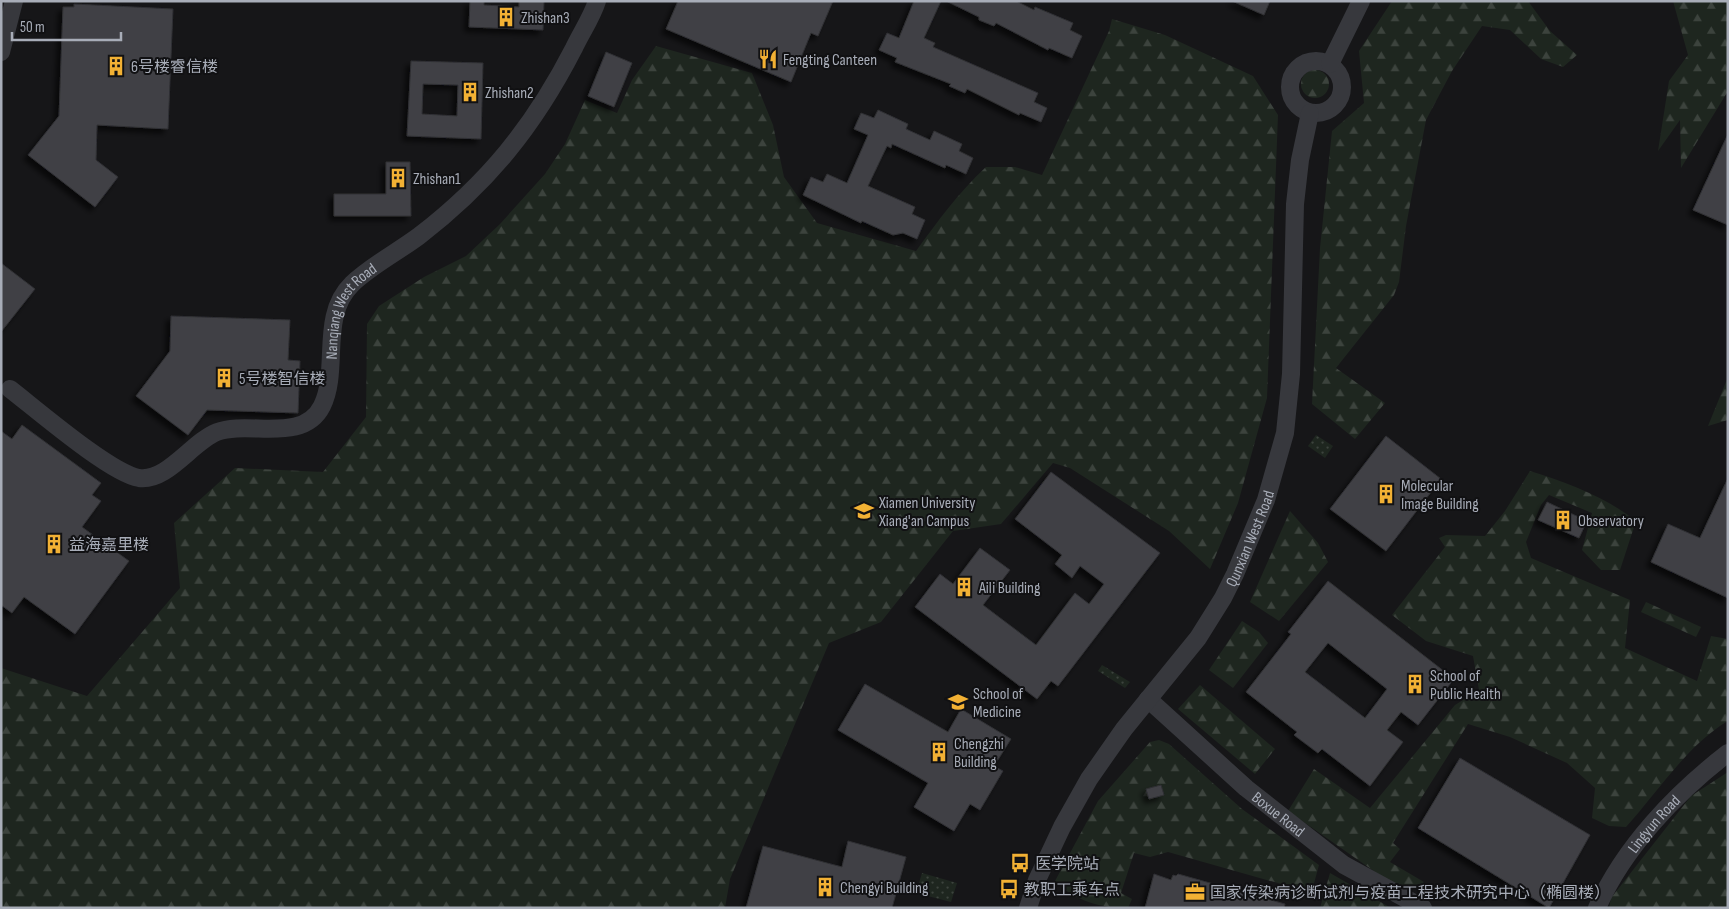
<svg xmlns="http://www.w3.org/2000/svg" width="1729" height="909" viewBox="0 0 1729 909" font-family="'Sofia Sans Condensed','Noto Sans SC',sans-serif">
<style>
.grass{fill:url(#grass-dots)}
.forest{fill:url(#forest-firs)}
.building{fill:#404145;stroke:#303034;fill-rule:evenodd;filter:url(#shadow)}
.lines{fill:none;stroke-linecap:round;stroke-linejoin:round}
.minor{stroke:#37383d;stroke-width:18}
.labels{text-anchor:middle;stroke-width:4;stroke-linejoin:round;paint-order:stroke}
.poi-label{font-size:16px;fill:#a8adb8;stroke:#111113;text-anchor:start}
.street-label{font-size:16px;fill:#a8adb8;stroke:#111113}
</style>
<defs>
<pattern id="grass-dots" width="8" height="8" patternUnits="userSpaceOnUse" patternTransform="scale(1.25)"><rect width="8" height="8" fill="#1e261f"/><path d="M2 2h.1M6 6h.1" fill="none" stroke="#3c433d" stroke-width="1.8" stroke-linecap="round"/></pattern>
<pattern id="forest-firs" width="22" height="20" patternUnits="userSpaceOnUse" patternTransform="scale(1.25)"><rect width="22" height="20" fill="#1e261f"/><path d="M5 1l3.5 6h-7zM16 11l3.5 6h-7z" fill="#3c433d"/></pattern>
<filter id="shadow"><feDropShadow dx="-4.5" dy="4.5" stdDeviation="2.5" flood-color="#0009"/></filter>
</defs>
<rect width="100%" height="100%" fill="#161618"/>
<g class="grass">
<path d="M 1316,435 L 1333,446 L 1325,458 L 1308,446 Z"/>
<path d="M 1102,665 L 1130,682 L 1125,688 L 1098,671 Z"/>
<path d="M 922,873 L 957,883 L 951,902 L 916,893 Z"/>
</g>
<g class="forest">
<path d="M 1392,1 L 1528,1 L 1550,31 L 1577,55 L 1563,67 L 1541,59 L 1510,30 L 1482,26 L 1452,71 L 1426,120 L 1406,226 L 1399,282 L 1394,295 L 1336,368 L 1385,403 L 1355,439 L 1312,404 L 1320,248 L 1332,131 L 1364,103 L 1359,51 Z"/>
<path d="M 1673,1 L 1728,1 L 1728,91 L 1681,168 L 1680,120 L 1658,151 L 1669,81 L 1688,55 Z"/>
<path d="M 1112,19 L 1165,35 L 1253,76 L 1278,115 L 1267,398 L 1238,503 L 1210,569 L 1169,531 L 1070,468 L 1053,463 L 1001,524 L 953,531 L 881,622 L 829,643 L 730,879 L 725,908 L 1,908 L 1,668 L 87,696 L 180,588 L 174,523 L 235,468 L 323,472 L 366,417 L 367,324 L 379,306 L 424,277 L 466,256 L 500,224 L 545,174 L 565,144 L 585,100 L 617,113 L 632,80 L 656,46 L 752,73 L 773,125 L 784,177 L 817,223 L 916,251 C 938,221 958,193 986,167 L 1015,167 L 1042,175 L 1109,31 Z"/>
<circle cx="1315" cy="84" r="14"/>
<path d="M 1728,377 L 1728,420 L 1708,426 Z"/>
<path d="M 1530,471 C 1568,483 1604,496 1636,521 L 1620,570 L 1601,570 L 1582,550 L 1592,513 L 1549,495 L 1541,505 L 1526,542 L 1531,558 L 1630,600 L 1625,648 L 1697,681 L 1711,636 L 1728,639 L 1728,721 C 1688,744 1657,793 1626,827 L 1609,826 L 1592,818 L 1595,788 L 1567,763 L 1510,737 L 1468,724 L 1393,843 L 1400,849 L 1390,862 L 1424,882 L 1420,888 L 1401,890 L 1288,811 L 1314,769 L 1370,808 L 1455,705 L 1479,690 L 1473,656 L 1426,641 L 1392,615 L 1445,547 L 1439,538 L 1446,535 L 1485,536 L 1505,511 Z"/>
<path d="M 1290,511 L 1318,543 L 1328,562 L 1279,621 L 1250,602 Z"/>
<path d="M 1646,602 L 1701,627 L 1696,637 L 1641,612 Z"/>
<path d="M 1242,621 L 1259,632 L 1268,643 L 1233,688 L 1209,670 Z"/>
<path d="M 1200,685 L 1275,749 L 1255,774 L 1178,709 Z"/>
<path d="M 1159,740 L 1169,744 L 1242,809 L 1319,865 L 1313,887 L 1306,891 L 1168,852 L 1150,857 L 1134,853 L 1121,893 L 1132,899 L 1128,908 C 1100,908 1075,901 1055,881 L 1098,801 L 1150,742 Z"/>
<path d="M 1728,772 L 1728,908 L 1609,908 L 1611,898 L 1691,796 Z"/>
<path d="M 1330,873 L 1391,908 L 1320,908 Z"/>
</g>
<g class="building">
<path d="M 470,1 L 484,1 L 484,5 L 519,7 L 519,1 L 544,1 L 543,30 L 469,27 Z"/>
<path d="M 678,1 L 833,1 L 818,36 L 811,33 L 791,82 L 666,29 Z"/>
<path d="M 914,1 L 941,1 L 924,38 L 935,43 L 933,47 L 1038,93 L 1034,102 L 1047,108 L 1041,122 L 1020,113 L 1019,115 L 967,89 L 965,93 L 949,86 L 951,84 L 895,62 L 897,58 L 879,50 L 887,33 L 899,38 Z"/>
<path d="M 946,1 L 1016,1 L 1034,10 L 1035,7 L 1073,23 L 1070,30 L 1082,36 L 1072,58 L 1049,48 L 1048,50 L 996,23 L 994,26 L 979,20 L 979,17 Z"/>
<path d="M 1232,1 L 1270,1 L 1264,15 Z"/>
<path d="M 74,4 L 173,9 L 168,129 L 97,125 L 96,160 L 118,177 L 95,207 L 28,155 L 59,116 L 63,7 L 74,7 Z"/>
<path d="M 606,52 L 632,63 L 614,107 L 588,96 Z"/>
<path d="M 411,61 L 483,63 L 481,139 L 407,136 ZM 423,84 L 458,85 L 457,116 L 422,114 Z"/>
<path d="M 878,110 L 908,124 L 906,129 L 930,140 L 934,131 L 962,144 L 959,151 L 973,158 L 966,174 L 946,165 L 945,168 L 892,144 L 891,148 L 887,146 L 868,186 L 915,207 L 912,214 L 925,220 L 917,239 L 903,233 L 893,235 L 862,221 L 861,223 L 803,195 L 811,177 L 823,182 L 827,174 L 847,183 L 868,135 L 854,129 L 861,113 L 874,118 Z"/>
<path d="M 1728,134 L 1728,225 L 1693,210 Z"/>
<path d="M 386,162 L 410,162 L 411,216 L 334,216 L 334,194 L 386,194 Z"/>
<path d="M 1,263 L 35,289 L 1,332 Z"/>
<path d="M 171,316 L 290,320 L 288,360 L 300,361 L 298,413 L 207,410 L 188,435 L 136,396 L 170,351 Z"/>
<path d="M 22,425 L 101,483 L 92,495 L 101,501 L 82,527 L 129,561 L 75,634 L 24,597 L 12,613 L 1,605 L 1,431 L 12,439 Z"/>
<path d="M 1386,436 L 1441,479 L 1386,551 L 1330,509 Z"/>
<path d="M 1051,472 L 1160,553 L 1058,686 L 1051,681 L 1037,699 L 915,607 L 940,574 L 953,584 L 980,548 L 1010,570 L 983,605 L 1036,645 L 1075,593 L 1089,604 L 1104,584 L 1080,566 L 1072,578 L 1055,564 L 1062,555 L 1015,519 Z"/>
<path d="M 1728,478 L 1728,598 L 1651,562 L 1668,524 L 1700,538 Z"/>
<path d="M 1547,502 L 1587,521 L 1579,538 L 1538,520 Z"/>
<path d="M 1328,581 L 1454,679 L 1418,725 L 1401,712 L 1387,730 L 1403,742 L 1370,786 L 1322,749 L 1318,753 L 1294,735 L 1297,732 L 1246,692 L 1291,634 L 1288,632 ZM 1328,643 L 1387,689 L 1365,718 L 1305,672 Z"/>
<path d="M 865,684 L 948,732 L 961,709 L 1011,739 L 994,766 L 1003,771 L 980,810 L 970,804 L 954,831 L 914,807 L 928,783 L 838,730 Z"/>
<path d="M 1460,758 L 1590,835 L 1549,908 L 1418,828 Z"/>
<path d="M 1161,785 L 1164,795 L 1149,799 L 1146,789 Z"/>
<path d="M 848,841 L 906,857 L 892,908 L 746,908 L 763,846 L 842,867 Z"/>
<path d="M 1154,874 L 1171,880 L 1173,875 L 1176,876 L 1178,874 L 1285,904 L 1284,908 L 1145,908 Z"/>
</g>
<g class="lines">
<g class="minor">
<path d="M 1,52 L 14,1"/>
<circle cx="1316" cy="87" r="26"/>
<path d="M 1330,64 L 1361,1"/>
<path id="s1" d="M 10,389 C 36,409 110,473 139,478 C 167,482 192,442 217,432 C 249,420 303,444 322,406 C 340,370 319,316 352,284 C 369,267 399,251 419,236 C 488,183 534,126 574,48 C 581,33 592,17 597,1"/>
<path id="s2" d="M 1148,699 L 1246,788 L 1344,865 L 1423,908"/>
<path id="s3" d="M 1028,908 L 1037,880 L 1062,827 L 1089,779 L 1124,729 L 1198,638 L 1223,598 L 1235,574 L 1266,500 L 1285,433 L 1291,374 L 1295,204 L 1300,160 L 1310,113"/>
<path id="s4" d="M 1597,908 C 1624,847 1676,793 1728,753"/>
</g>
</g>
<defs>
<symbol id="building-bare" viewBox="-9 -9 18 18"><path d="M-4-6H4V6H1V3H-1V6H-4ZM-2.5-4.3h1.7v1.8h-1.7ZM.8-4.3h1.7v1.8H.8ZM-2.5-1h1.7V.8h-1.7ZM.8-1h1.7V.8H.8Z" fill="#f2b134" stroke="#111113" stroke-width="2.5" paint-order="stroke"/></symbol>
<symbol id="restaurant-bare" viewBox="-9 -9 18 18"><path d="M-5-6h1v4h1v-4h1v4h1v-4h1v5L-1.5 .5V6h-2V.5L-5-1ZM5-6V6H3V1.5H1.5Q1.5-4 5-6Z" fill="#f2b134" stroke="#111113" stroke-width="2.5" paint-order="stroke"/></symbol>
<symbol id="university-bare" viewBox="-9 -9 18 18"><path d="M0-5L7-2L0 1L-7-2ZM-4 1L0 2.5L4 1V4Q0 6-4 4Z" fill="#f2b134" stroke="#111113" stroke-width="2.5" paint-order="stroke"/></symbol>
<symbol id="bus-bare" viewBox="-9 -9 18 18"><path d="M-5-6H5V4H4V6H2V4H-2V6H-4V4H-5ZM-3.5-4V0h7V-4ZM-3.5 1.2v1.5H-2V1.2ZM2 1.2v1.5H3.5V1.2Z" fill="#f2b134" stroke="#111113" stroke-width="2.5" paint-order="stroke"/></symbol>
<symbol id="office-bare" viewBox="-9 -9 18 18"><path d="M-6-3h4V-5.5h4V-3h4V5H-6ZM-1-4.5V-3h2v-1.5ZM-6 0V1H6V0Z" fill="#f2b134" stroke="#111113" stroke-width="2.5" paint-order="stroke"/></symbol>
</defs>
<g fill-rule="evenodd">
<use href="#building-bare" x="492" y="3" width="28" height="28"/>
<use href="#restaurant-bare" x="754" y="45" width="28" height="28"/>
<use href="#building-bare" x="102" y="52" width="28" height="28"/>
<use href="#building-bare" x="456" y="78" width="28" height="28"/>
<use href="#building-bare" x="384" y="164" width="28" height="28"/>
<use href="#building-bare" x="210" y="364" width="28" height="28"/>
<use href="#building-bare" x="1372" y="480" width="28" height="28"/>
<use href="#university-bare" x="850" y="497" width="28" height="28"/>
<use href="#building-bare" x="1549" y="506" width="28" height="28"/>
<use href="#building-bare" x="40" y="530" width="28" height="28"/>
<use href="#building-bare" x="950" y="573" width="28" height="28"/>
<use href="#building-bare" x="1401" y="670" width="28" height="28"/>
<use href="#university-bare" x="944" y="688" width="28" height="28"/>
<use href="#building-bare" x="925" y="738" width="28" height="28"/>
<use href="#bus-bare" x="1006" y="849" width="28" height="28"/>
<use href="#building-bare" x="811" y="873" width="28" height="28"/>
<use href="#bus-bare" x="995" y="875" width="28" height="28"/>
<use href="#office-bare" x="1181" y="878" width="28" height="28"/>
</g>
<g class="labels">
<g class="poi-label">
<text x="521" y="23">Zhishan3</text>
<text x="783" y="65">Fengting Canteen</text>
<text x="131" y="72">6号楼睿信楼</text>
<text x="485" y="98">Zhishan2</text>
<text x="413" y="184">Zhishan1</text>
<text x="239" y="384">5号楼智信楼</text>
<text x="1401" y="491">Molecular<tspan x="1401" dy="18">Image Building</tspan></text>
<text x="879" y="508">Xiamen University<tspan x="879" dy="18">Xiang'an Campus</tspan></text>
<text x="1578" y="526">Observatory</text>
<text x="69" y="550">益海嘉里楼</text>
<text x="979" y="593">Aili Building</text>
<text x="1430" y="681">School of<tspan x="1430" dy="18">Public Health</tspan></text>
<text x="973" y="699">School of<tspan x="973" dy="18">Medicine</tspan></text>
<text x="954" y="749">Chengzhi<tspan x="954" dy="18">Building</tspan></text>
<text x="1035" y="869">医学院站</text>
<text x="840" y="893">Chengyi Building</text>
<text x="1024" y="895">教职工乘车点</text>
<text x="1210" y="898">国家传染病诊断试剂与疫苗工程技术研究中心（椭圆楼）</text>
</g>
<g class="street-label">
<text dy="6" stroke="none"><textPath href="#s1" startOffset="466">Nanqiang West Road</textPath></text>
<text dy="6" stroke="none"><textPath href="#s3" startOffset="434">Qunxian West Road</textPath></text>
<text dy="6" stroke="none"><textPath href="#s2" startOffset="174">Boxue Road</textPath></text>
<text dy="6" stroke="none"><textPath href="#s4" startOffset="102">Lingyun Road</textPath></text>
</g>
</g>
<rect width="1729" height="909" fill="none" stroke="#a8adb8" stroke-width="5"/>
<path d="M12 32v8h109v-8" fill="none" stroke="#a8adb8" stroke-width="2.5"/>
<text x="20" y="32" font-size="15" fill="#a8adb8" stroke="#111113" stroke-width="4" paint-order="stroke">50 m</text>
</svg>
